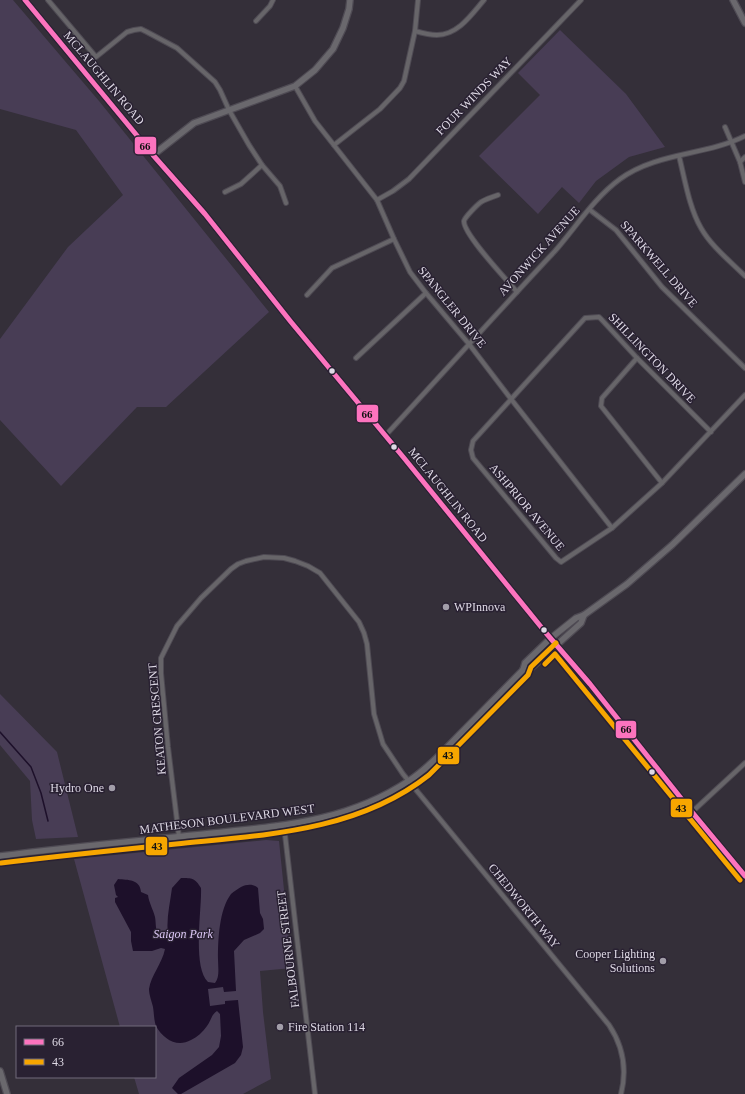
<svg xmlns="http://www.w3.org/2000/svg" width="745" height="1094" viewBox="0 0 745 1094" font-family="Georgia,serif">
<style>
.green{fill:#483d55}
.water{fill:#1d102a}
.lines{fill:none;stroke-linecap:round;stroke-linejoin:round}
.stream{stroke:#1d102a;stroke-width:1.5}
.street-casing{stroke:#4f4b54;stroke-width:6}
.secondary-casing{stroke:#4f4b54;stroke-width:8}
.street{stroke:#676569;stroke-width:4}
.secondary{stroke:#6a686d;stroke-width:5.5}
.bus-1-casing{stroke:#292132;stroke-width:8}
.bus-2-casing{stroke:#292132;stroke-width:8}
.bus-1{stroke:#fc73be;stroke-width:5}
.bus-2{stroke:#f7a600;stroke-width:5}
.bus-dot{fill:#ded9e5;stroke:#292132;stroke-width:1.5}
.poi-dot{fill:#a29ea9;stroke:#292132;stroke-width:1.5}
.labels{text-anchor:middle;stroke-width:3;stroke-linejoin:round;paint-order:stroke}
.street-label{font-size:12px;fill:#ded9e5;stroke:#292132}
.poi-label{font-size:12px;fill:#ded9e5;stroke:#292132;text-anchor:start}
.park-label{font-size:12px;font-style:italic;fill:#ddc8f7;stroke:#292132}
.line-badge{stroke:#292132;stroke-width:1.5}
.pale-badge-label{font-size:11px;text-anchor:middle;font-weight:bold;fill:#111}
</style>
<rect width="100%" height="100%" fill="#342f39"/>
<g class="green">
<path d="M 0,0 L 13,0 L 99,101 L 269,312 L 166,407 L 137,407 L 61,486 L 0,420 L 0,339 L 68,247 L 123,195 L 76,130 L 0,109 Z"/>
<path d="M 560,30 L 626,94 L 665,147 L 629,157 L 596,181 L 579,203 L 562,187 L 538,214 L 479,156 L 540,95 L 518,73 Z"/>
<path d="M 0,694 L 57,752 L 78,837 L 36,839 L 32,820 L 30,781 L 0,745 Z"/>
<path d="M 266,840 L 279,841 L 292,968 L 260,971 L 263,1012 L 271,1079 L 243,1094 L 139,1094 L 134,1077 L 155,1077 L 155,1027 L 120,1027 L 74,859 Z"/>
</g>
<path class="water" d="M 181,878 C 192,878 195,878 201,888 C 202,909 192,967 208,982 L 215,983 C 220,977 218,967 218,959 C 218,940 219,910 231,894 C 234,891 238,889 241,887 C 247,884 254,884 258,888 L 260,913 L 263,919 L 264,929 L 260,933 L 244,940 L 234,951 L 236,991 L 224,992 L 223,987 L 208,989 L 210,1006 L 225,1004 L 225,1001 L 238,1000 L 243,1047 L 241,1055 L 235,1063 L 181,1094 L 178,1094 L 172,1088 L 179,1078 L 212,1055 L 219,1047 L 221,1036 L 220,1014 L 217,1011 C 211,1015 211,1021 207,1026 C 203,1032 197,1037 191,1040 C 177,1048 163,1039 156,1026 C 154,1021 154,1013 153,1007 C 152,1002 149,995 149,989 C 151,975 162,964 165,949 L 161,948 L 152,951 L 133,951 L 131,941 L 131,932 L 115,902 L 115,898 L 118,897 L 116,895 L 114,885 L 118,879 C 128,880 140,879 141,892 L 148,895 C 149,903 153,909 155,917 C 157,928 153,934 168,934 C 166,919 170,904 172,888 Z"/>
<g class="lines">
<path class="stream" d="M 0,732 L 31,767 L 41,793 L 48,821"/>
<defs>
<g id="street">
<path d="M 48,0 L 96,57 L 127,32 L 134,30 L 141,29 L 147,32 L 177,48 L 215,82 L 220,90 L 229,110 L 249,145 L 262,165 L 280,186 L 286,203"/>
<path d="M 256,21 L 270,6 L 273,0"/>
<path d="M 415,31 C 422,33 430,35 437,35 C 458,35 472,14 484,0"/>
<path d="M 295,86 L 315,121 L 377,200 L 394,239 L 410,272 L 426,293 L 469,344 L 511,399 L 612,528"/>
<path d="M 725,127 L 740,162 L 745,182"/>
<path d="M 334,145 L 380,109 L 400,88 L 404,81 L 415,31 L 418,0"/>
<path d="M 679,156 C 685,180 689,207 701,228 C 711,246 730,261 745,276"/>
<path d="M 740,162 L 745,157"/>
<path d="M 225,192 L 241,184 L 262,165"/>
<path d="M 498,195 C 492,197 486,199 481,202 C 477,205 465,217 464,221 C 463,234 507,280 517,292"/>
<path d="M 377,200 L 393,191 L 409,179 L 581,0"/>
<path d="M 590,210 L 616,230 L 662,287 L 745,368"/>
<path d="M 307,295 L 332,268 L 394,239"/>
<path d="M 356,358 L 426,293"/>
<path d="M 637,358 L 602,398 L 601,406 L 662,483"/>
<path d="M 711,432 L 637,358 L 602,320 L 599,317 L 585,318 L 473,441 L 471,450 L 473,458 L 556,558 L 561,562 L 612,528 L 662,483 L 745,395"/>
<path d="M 385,436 C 442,374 498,312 555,251 C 576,227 594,198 620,179 C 657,152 705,156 745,136"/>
<path d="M 692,812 L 745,763"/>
<path d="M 284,826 L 315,1094"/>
<path d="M 179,837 L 168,747 L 161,673 L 161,658 L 177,626 L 201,598 L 231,569 L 238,564 L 246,561 L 264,557 L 284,558 L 295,561 L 308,566 L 320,573 L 359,622 L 364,633 L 367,644 L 374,714 L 383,744 L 403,774 L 609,1025 C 623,1046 627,1070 621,1094"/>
</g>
<g id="secondary">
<path d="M 25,0 L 153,155 L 205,214 L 291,322 L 404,458 L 546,633 L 590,684 L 692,812 L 745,876"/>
<path d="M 733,0 L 745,23"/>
<path d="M 153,155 L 194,123 L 295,86 L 315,70 L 333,49 L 343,28 L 349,9 L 350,0"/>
<path d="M 523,670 L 531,668 L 581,623 L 584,615"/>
<path d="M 0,856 C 68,847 137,841 205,834 C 279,826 346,823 410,780 C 430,767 445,749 461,733 C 482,712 502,691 523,670 L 525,663 L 551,638 L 576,618 L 584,615 L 627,584 L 672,545 L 745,474"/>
<path d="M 0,1071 L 7,1094"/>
</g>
</defs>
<use href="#street" class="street-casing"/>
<use href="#secondary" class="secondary-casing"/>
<use href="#street" class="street"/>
<use href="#secondary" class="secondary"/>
<defs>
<path id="bus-1" d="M 25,0 L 153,155 L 205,214 L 291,322 L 404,458 L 546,633 L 590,684 L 692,812 L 745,876"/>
<g id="bus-2">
<path d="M 545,664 L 555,654 L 740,880"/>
<path d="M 1,863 C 59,856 117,850 176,844 C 263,835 357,832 429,775 L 528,675 L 531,667 L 556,643"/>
</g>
</defs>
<use href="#bus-1" class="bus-1-casing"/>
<use href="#bus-2" class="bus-2-casing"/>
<use href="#bus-1" class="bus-1"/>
<use href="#bus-2" class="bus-2"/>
</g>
<g class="bus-dot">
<circle cx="332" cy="371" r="3.5"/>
<circle cx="394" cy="447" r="3.5"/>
<circle cx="544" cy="630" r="3.5"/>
<circle cx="652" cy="772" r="3.5"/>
</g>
<g class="poi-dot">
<circle cx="446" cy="607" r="4"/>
<circle cx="112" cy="788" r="4"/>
<circle cx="663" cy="961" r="4"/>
<circle cx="280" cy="1027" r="4"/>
</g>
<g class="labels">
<g class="street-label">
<text transform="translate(104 78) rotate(50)" y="4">MCLAUGHLIN ROAD</text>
<text transform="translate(474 96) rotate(-46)" y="4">FOUR WINDS WAY</text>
<text transform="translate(539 251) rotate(-48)" y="4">AVONWICK AVENUE</text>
<text transform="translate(659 264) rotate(49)" y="4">SPARKWELL DRIVE</text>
<text transform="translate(452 307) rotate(51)" y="4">SPANGLER DRIVE</text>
<text transform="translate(652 358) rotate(46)" y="4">SHILLINGTON DRIVE</text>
<text transform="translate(448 495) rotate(51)" y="4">MCLAUGHLIN ROAD</text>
<text transform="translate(527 507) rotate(50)" y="4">ASHPRIOR AVENUE</text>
<text transform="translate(157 719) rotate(-95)" y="4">KEATON CRESCENT</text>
<text transform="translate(227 819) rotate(-7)" y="4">MATHESON BOULEVARD WEST</text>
<text transform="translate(524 906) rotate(51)" y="4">CHEDWORTH WAY</text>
<text transform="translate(288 949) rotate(-97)" y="4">FALBOURNE STREET</text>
</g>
<g class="poi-label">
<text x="454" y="611">WPInnova</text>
<text x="104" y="792" text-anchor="end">Hydro One</text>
<text x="655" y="958" text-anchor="end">Cooper Lighting<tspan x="655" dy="14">Solutions</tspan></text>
<text x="288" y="1031">Fire Station 114</text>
</g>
<g class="park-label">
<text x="183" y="938">Saigon Park</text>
</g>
</g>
<g class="line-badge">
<rect x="134" y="136" width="23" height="19" rx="4" fill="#fc73be"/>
<rect x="356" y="404" width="23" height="19" rx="4" fill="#fc73be"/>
<rect x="615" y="720" width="22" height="19" rx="4" fill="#fc73be"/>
<rect x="437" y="746" width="23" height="19" rx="4" fill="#f7a600"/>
<rect x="670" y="798" width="23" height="20" rx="4" fill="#f7a600"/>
<rect x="145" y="836" width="23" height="20" rx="4" fill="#f7a600"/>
</g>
<g class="pale-badge-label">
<text x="145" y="150">66</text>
<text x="367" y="418">66</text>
<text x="626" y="733">66</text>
<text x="448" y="759">43</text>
<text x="681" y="812">43</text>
<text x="157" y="850">43</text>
</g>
<rect x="16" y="1026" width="140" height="52" fill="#292132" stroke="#716b7a"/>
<rect x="24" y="1039" width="20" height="6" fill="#fc73be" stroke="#716b7a"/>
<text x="52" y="1046" font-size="12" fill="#ded9e5">66</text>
<rect x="24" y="1059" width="20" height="6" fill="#f7a600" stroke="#716b7a"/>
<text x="52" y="1066" font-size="12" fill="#ded9e5">43</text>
</svg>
